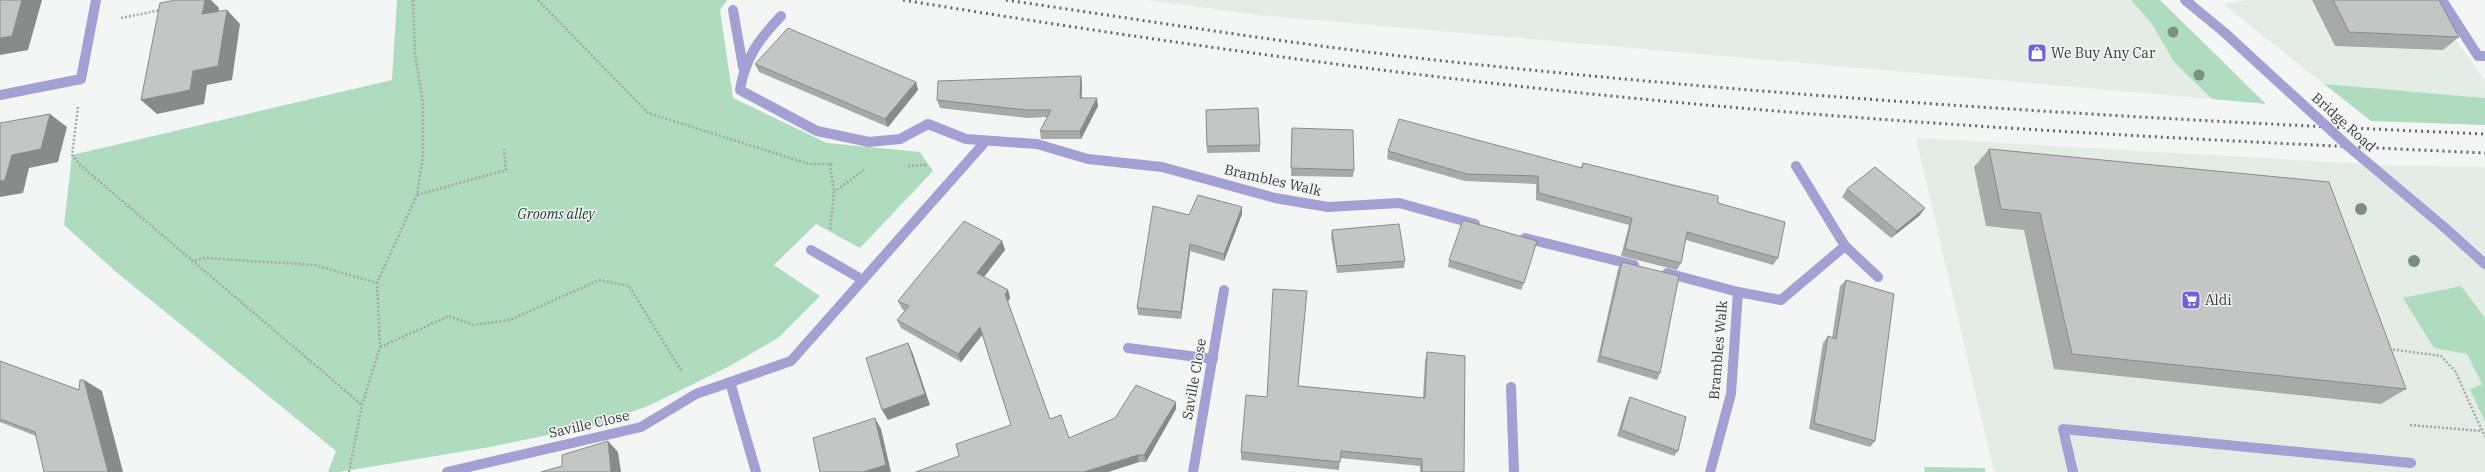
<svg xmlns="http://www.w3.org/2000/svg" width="2485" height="472" viewBox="0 0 2485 472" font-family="'IBM Plex Serif',serif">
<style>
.built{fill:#e3ede6}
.green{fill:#afdcbf}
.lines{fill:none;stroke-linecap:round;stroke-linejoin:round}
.path{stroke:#a5a8a6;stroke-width:2.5;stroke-dasharray:2 2;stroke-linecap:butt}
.minor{stroke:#a3a0d3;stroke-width:10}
.rail{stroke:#666867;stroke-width:3;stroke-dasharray:2 4;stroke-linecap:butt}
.minor-bridge{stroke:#a3a0d3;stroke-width:10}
.tree{fill:#7b8f83}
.wall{fill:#a8aaa9}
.shaded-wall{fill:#888b89}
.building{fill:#c3c6c4;stroke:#888b89}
.labels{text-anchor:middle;stroke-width:3;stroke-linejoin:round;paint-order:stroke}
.poi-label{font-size:14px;fill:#393b3a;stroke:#f3f6f4;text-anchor:start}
.street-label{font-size:14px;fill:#393b3a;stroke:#f3f6f4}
.park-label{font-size:14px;font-style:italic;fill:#183a27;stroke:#f3f6f4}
</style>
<rect width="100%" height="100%" fill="#f3f6f4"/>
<g class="built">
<path d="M 1147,0 L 2131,0 L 2152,24 L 2174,62 L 2212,99 L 1258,15 Z"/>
<path d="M 2247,0 L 2428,0 L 2485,81 L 2485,98 L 2324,84 L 2223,4 Z"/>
<path d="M 1916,138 L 2400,166 L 2485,167 L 2485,472 L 1994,472 Z"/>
</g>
<g class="green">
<path d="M 397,0 L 727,0 L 720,10 L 733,98 L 827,143 L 920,152 L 933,171 L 860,248 L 816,224 L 774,265 L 820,296 L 778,338 L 728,367 L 648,406 L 596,425 L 490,447 L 339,472 L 328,472 L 336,451 L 115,271 L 64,225 L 72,155 L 392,80 Z"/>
<path d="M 2131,0 L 2160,0 L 2266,104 L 2212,99 L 2174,62 L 2152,24 Z"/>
<path d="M 2324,84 L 2485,98 L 2485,125 L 2371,121 Z"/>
<path d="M 2461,286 L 2485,318 L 2485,422 L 2470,389 L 2482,384 L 2467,354 L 2434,348 L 2403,298 Z"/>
<path d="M 1924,467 L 1985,468 L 1985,472 L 1925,472 Z"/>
</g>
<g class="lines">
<g class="path">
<path d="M 538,0 L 648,113 L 809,164 L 833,164"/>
<path d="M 121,18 L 161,10"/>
<path d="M 78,107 L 72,155 L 80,165 L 362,405"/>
<path d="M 830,164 L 834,192 L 864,170"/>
<path d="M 908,166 L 927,165"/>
<path d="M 417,195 L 506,170 L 504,149"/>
<path d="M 830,229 L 834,192"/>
<path d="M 191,261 L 205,258 L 315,265 L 377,283"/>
<path d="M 380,347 L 449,316 L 473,325 L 510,320 L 599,280 L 629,286 L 682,372"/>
<path d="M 2389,349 L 2441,356 L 2455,371 L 2485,437"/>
<path d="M 2410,425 L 2482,431"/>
<path d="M 349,472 L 362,405 L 380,347 L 377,283 L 417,195 L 423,156 L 423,104 L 415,53 L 413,0"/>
</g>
<g class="minor">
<path d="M 2185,0 L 2225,33"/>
<path d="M 2442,0 L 2478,56 L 2485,56"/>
<path d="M 733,10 L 743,67"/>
<path d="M 781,16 C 759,39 745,58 740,90 L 817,131 L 869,142 L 900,139 L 928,124 L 966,139 L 1037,144 L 1088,159 L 1162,167 L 1275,198 L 1328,207 L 1399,203 L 1475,224"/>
<path d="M 0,95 L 81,79 L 96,0"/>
<path d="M 2444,227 L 2485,264"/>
<path d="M 1525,238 L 1634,265"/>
<path d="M 1845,246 L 1878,277"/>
<path d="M 811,250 L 863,280"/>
<path d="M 1667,273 L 1738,292 L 1731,394 L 1710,472"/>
<path d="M 1738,292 L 1781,300 L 1845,246 L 1796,166"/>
<path d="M 1128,348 L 1213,359"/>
<path d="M 730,382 L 756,472"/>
<path d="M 1511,387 L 1514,472"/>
<path d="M 447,472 L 641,427 L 696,394 L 791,361 L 985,142"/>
<path d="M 1193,472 L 1224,290"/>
<path d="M 2073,472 L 2063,429 L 2411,463"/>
</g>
<g class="rail">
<path d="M 903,0 C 1166,43 1430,80 1695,104 C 1958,128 2221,141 2485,153"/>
<path d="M 1006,0 C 1149,21 1291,44 1435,60 C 1784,98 2134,119 2485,134"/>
</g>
<path class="minor-bridge" d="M 2225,33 L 2349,147 L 2444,227"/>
</g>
<g class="tree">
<circle cx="2173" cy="32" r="5.5"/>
<circle cx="2199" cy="75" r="5.5"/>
<circle cx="2361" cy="209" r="6"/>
<circle cx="2414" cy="261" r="6"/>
</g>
<g class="wall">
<path d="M 2312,0 L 2439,0 L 2459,37 L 2443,50 L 2335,46 Z"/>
<path d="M 755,64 L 916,82 L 918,90 L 888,127 L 759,72 Z"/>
<path d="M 1081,76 L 1082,84 L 1082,98 L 1098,106 L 1081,139 L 1041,139 L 1040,131 L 1047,117 L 1027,118 L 940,108 L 937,100 Z"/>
<path d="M 1206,110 L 1260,145 L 1260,152 L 1207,153 Z"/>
<path d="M 1292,128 L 1354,170 L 1353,177 L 1291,176 Z"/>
<path d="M 1989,149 L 2406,389 L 2381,404 L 2054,369 L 2024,230 L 1986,226 L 1974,167 Z"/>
<path d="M 1388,151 L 1581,167 L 1583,163 L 1718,203 L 1778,258 L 1773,265 L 1686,240 L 1681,263 L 1677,270 L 1621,256 L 1629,225 L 1536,200 L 1536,184 L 1465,181 L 1387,159 Z"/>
<path d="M 1847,189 L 1925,208 L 1919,216 L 1891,238 L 1842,197 Z"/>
<path d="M 1242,214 L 1224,261 L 1190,251 L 1181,319 L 1138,315 L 1137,308 L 1189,215 Z"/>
<path d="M 1332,230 L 1405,261 L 1404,268 L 1337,273 L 1331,237 Z"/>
<path d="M 1002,241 L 1005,250 L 983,277 L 1008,290 L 1010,298 L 1008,302 L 1050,419 L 1069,438 L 1176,409 L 1146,462 L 1139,462 L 1108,472 L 916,472 L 959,456 L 1011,425 L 982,335 L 961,362 L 901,328 L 897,320 L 905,311 L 902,309 L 898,301 Z"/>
<path d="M 1449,260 L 1524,283 L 1521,290 L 1448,267 Z"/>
<path d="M 1622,262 L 1660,373 L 1657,380 L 1597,362 L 1618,269 Z"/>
<path d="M 1846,280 L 1875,441 L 1870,447 L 1809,429 L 1823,343 L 1828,336 L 1832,338 L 1840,286 Z"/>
<path d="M 1427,352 L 1464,472 L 1420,472 L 1420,466 L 1340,458 L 1339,470 L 1241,460 L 1241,452 L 1267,397 L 1298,386 L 1423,398 L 1425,361 Z"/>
<path d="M 0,361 L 79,390 L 102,391 L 36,436 L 0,422 Z"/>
<path d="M 1630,397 L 1678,451 L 1674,456 L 1617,436 L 1627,403 Z"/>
</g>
<g class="shaded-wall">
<path d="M 22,0 L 42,0 L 28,50 L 0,55 L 0,38 Z"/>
<path d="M 205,0 L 211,0 L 219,8 L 216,29 L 202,14 Z"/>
<path d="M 227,10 L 240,24 L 232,80 L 207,85 L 204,104 L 157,114 L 141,100 L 193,71 Z"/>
<path d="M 1081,76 L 1082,84 L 1081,106 L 1080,98 Z"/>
<path d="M 916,82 L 918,90 L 888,127 L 885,119 Z"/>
<path d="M 1097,98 L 1098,106 L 1081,139 L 1080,131 Z"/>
<path d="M 50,114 L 67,127 L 58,162 L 29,168 L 23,193 L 0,197 L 0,181 L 12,155 Z"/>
<path d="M 1242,207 L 1242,214 L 1224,261 L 1224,254 Z"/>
<path d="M 1925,208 L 1919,216 L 1891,238 L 1897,231 Z"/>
<path d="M 1002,241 L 1005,250 L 980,282 L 977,273 Z"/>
<path d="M 1190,244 L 1190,251 L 1181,319 L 1181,312 Z"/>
<path d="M 1008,290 L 1010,298 L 1007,302 L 1005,294 Z"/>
<path d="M 980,327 L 982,335 L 961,362 L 958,354 Z"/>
<path d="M 908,343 L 913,354 L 930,405 L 888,420 L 882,410 Z"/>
<path d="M 84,380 L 102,391 L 123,472 L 108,472 Z"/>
<path d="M 1176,402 L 1176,409 L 1146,462 L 1144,455 Z"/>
<path d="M 875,418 L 881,429 L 891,472 L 863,472 Z"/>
<path d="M 608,441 L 618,452 L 621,472 L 611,472 Z"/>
<path d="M 1138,455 L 1139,462 L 1108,472 L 1084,472 Z"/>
</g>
<g class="building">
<path d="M 0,0 L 22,0 L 12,36 L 0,38 Z"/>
<path d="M 176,0 L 205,0 L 202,14 L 227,10 L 218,66 L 193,71 L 190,90 L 141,100 L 160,3 Z"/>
<path d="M 2333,0 L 2439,0 L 2459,37 L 2349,32 Z"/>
<path d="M 788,28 L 916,82 L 885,119 L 755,64 Z"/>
<path d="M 1081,76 L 1080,98 L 1097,98 L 1080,131 L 1040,131 L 1051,110 L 1026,110 L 937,100 L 938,81 Z"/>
<path d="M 1258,108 L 1260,145 L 1207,146 L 1206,110 Z"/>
<path d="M 50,114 L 41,149 L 12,155 L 5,180 L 0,181 L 0,123 Z"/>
<path d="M 1399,119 L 1582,168 L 1583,163 L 1718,196 L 1718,203 L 1785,222 L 1778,258 L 1687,232 L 1681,263 L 1625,249 L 1632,218 L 1539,193 L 1538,176 L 1467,174 L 1388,151 Z"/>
<path d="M 1292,128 L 1353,130 L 1354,170 L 1291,168 Z"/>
<path d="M 1989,149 L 2329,182 L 2406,389 L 2072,354 L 2040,213 L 2001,209 Z"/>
<path d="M 1875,167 L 1925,208 L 1897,231 L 1847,189 Z"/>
<path d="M 1198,195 L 1242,207 L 1224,254 L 1190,244 L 1181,312 L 1137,308 L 1153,206 L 1189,215 Z"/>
<path d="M 1463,220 L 1537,241 L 1524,283 L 1449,260 Z"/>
<path d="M 964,221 L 1002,241 L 977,273 L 1008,290 L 1005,294 L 1050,419 L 1061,415 L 1069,438 L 1115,418 L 1136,385 L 1176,402 L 1144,455 L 1138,455 L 1084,472 L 916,472 L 959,456 L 956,444 L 1011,425 L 980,327 L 958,354 L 897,320 L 909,306 L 898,301 Z"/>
<path d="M 1399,224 L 1405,261 L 1337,266 L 1332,230 Z"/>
<path d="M 1622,262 L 1679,276 L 1660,373 L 1600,356 Z"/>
<path d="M 1846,280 L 1894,294 L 1875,441 L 1814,423 L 1828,336 L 1836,339 Z"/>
<path d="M 1273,289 L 1307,291 L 1298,386 L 1425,398 L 1427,352 L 1465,356 L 1464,472 L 1422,472 L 1422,459 L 1341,451 L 1340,462 L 1241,452 L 1246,395 L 1267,397 Z"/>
<path d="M 908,343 L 925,394 L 882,410 L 866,358 Z"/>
<path d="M 0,361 L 79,390 L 80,380 L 84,380 L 108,472 L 44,472 L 35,432 L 0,419 Z"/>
<path d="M 1630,397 L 1686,417 L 1678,451 L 1621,430 Z"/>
<path d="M 875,418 L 886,465 L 863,472 L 820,472 L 813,438 Z"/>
<path d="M 608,441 L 611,472 L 541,472 L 562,466 L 562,455 Z"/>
</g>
<defs>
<symbol id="shop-square" viewBox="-11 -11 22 22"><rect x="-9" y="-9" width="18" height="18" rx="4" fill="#7460da" stroke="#f3f6f4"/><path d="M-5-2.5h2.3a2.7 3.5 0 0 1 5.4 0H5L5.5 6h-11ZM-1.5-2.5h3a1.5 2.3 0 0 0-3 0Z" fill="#fff"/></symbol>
<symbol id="supermarket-square" viewBox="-11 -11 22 22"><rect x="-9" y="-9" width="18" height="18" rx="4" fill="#7460da" stroke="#f3f6f4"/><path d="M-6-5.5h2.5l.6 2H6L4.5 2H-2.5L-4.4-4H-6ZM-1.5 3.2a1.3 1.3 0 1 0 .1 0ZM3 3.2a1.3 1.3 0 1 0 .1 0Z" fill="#fff"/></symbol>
</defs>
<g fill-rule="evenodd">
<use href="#shop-square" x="2026" y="42" width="22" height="22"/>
<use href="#supermarket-square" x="2180" y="289" width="22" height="22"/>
</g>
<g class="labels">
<g class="poi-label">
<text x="2051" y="58">We Buy Any Car</text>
<text x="2205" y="305">Aldi</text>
</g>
<g class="street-label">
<text transform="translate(2344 122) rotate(42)" y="5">Bridge Road</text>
<text transform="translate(1273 180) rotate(13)" y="5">Brambles Walk</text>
<text transform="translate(1718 350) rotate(-85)" y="5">Brambles Walk</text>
<text transform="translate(1194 379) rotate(-80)" y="5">Saville Close</text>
<text transform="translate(589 424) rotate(-13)" y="5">Saville Close</text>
</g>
<g class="park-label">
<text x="556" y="219">Grooms alley</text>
</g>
</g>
</svg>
